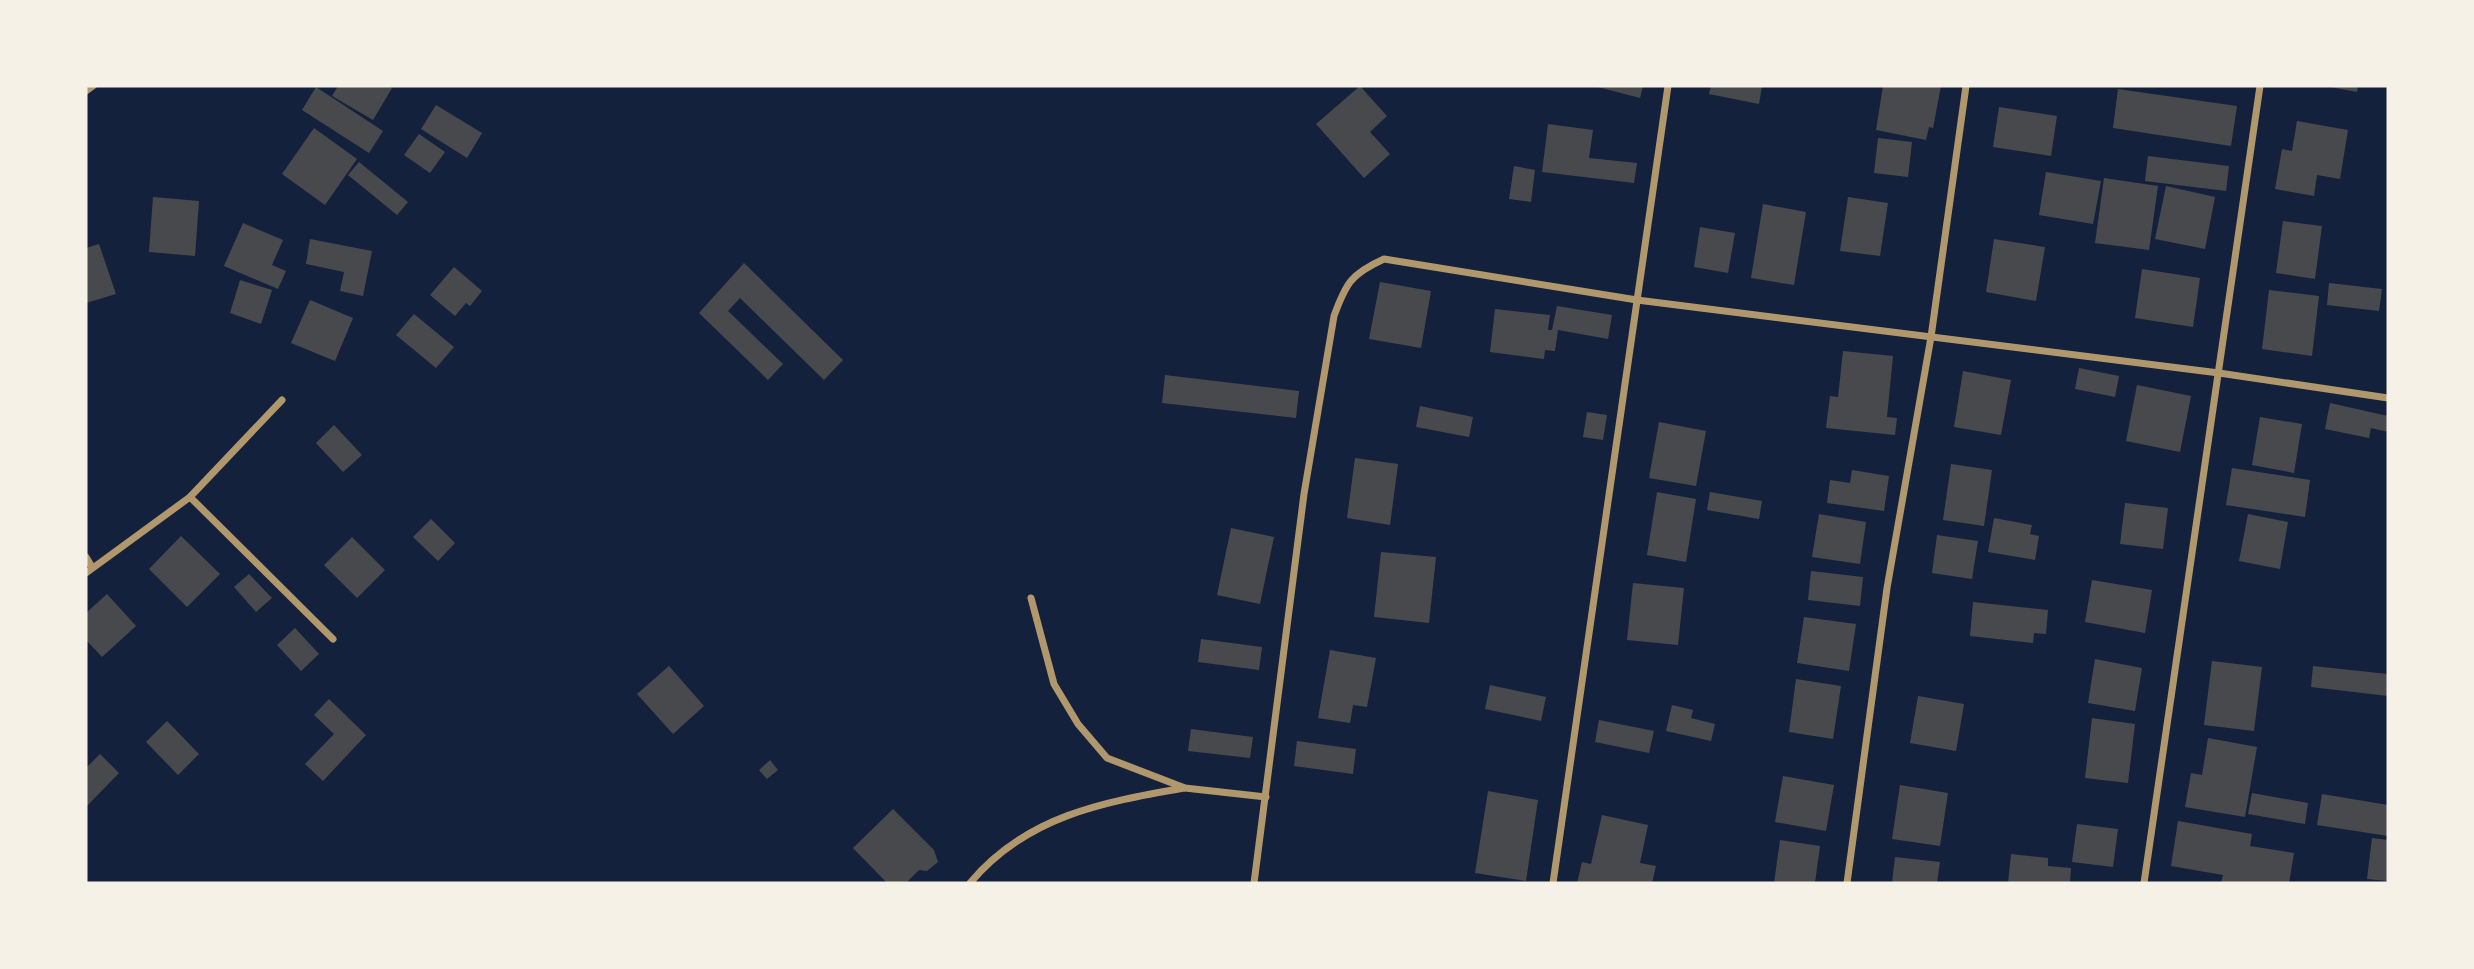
<svg xmlns="http://www.w3.org/2000/svg" width="2474" height="969" viewBox="0 0 2474 969" font-family="Georgia,serif">
<style>
.building{fill:#48494c}
.lines{fill:none;stroke-linecap:round;stroke-linejoin:round}
.minor{stroke:#b1986c;stroke-width:7}
</style>
<rect width="100%" height="100%" fill="#14213d"/>
<g class="building">
<path d="M 338,86 L 389,86 L 392,88 L 373,120 L 332,96 Z"/>
<path d="M 1360,86 L 1387,116 L 1370,132 L 1390,154 L 1364,178 L 1316,124 Z"/>
<path d="M 1594,86 L 1643,86 L 1640,98 Z"/>
<path d="M 1711,86 L 1762,86 L 1759,104 L 1709,94 Z"/>
<path d="M 1883,86 L 1941,86 L 1933,128 L 1929,127 L 1926,140 L 1876,130 Z"/>
<path d="M 2325,86 L 2358,86 L 2357,92 Z"/>
<path d="M 316,87 L 383,131 L 369,153 L 302,110 Z"/>
<path d="M 2118,89 L 2237,106 L 2231,146 L 2113,128 Z"/>
<path d="M 436,105 L 482,133 L 467,158 L 421,129 Z"/>
<path d="M 1999,107 L 2057,116 L 2051,156 L 1993,147 Z"/>
<path d="M 2297,121 L 2348,130 L 2340,179 L 2317,175 L 2314,196 L 2275,189 L 2282,149 L 2292,151 Z"/>
<path d="M 1548,124 L 1593,130 L 1589,158 L 1637,163 L 1634,183 L 1542,172 Z"/>
<path d="M 314,128 L 357,159 L 325,205 L 282,174 Z"/>
<path d="M 419,134 L 445,152 L 430,173 L 404,155 Z"/>
<path d="M 1878,138 L 1912,142 L 1908,177 L 1874,173 Z"/>
<path d="M 2148,156 L 2229,166 L 2226,191 L 2145,181 Z"/>
<path d="M 359,162 L 408,202 L 397,215 L 348,175 Z"/>
<path d="M 1514,166 L 1535,170 L 1531,202 L 1509,199 Z"/>
<path d="M 2046,172 L 2101,181 L 2093,224 L 2039,215 Z"/>
<path d="M 2104,178 L 2158,186 L 2149,250 L 2095,243 Z"/>
<path d="M 2166,186 L 2215,197 L 2205,249 L 2155,239 Z"/>
<path d="M 153,197 L 199,201 L 195,256 L 149,252 Z"/>
<path d="M 1848,197 L 1888,203 L 1880,256 L 1840,251 Z"/>
<path d="M 1763,204 L 1806,212 L 1794,285 L 1751,278 Z"/>
<path d="M 2283,221 L 2322,226 L 2315,279 L 2276,273 Z"/>
<path d="M 243,223 L 283,240 L 272,265 L 286,271 L 278,289 L 224,266 Z"/>
<path d="M 1700,227 L 1735,233 L 1728,273 L 1694,267 Z"/>
<path d="M 310,239 L 372,251 L 363,296 L 340,291 L 344,272 L 306,264 Z"/>
<path d="M 1994,239 L 2045,247 L 2036,301 L 1986,292 Z"/>
<path d="M 99,244 L 116,294 L 86,303 L 86,248 Z"/>
<path d="M 744,263 L 843,360 L 824,380 L 740,298 L 728,311 L 783,364 L 768,380 L 699,313 Z"/>
<path d="M 454,267 L 482,291 L 470,306 L 466,303 L 455,316 L 430,295 Z"/>
<path d="M 2142,269 L 2200,278 L 2193,327 L 2135,318 Z"/>
<path d="M 240,280 L 272,290 L 261,324 L 230,313 Z"/>
<path d="M 1380,282 L 1431,291 L 1421,348 L 1369,339 Z"/>
<path d="M 2329,283 L 2382,289 L 2379,311 L 2327,305 Z"/>
<path d="M 2269,290 L 2319,296 L 2312,356 L 2262,349 Z"/>
<path d="M 310,300 L 353,318 L 335,361 L 291,343 Z"/>
<path d="M 1557,306 L 1612,315 L 1608,339 L 1558,330 L 1555,351 L 1545,350 L 1544,359 L 1490,352 L 1495,309 L 1550,315 L 1548,330 L 1552,330 Z"/>
<path d="M 414,314 L 454,347 L 436,368 L 396,335 Z"/>
<path d="M 1843,351 L 1893,356 L 1887,417 L 1897,418 L 1895,435 L 1826,428 L 1830,396 L 1838,397 Z"/>
<path d="M 2079,368 L 2119,376 L 2115,397 L 2075,389 Z"/>
<path d="M 1963,371 L 2011,380 L 2001,435 L 1954,427 Z"/>
<path d="M 1165,375 L 1299,391 L 1296,418 L 1162,403 Z"/>
<path d="M 2137,385 L 2191,396 L 2180,452 L 2126,441 Z"/>
<path d="M 2330,403 L 2388,416 L 2388,432 L 2371,428 L 2369,438 L 2325,429 Z"/>
<path d="M 1420,406 L 1473,417 L 1469,437 L 1416,427 Z"/>
<path d="M 1587,412 L 1607,415 L 1603,440 L 1583,437 Z"/>
<path d="M 2260,417 L 2302,424 L 2294,473 L 2252,465 Z"/>
<path d="M 1659,422 L 1706,431 L 1696,486 L 1649,478 Z"/>
<path d="M 334,425 L 362,455 L 343,472 L 316,443 Z"/>
<path d="M 1355,458 L 1398,464 L 1390,525 L 1347,518 Z"/>
<path d="M 1951,464 L 1992,470 L 1984,526 L 1943,520 Z"/>
<path d="M 2232,468 L 2310,480 L 2305,517 L 2226,505 Z"/>
<path d="M 1852,470 L 1889,476 L 1884,511 L 1827,503 L 1830,480 L 1850,483 Z"/>
<path d="M 1657,492 L 1696,499 L 1686,562 L 1647,555 Z"/>
<path d="M 1710,492 L 1762,501 L 1759,519 L 1707,510 Z"/>
<path d="M 2125,503 L 2168,508 L 2163,549 L 2120,544 Z"/>
<path d="M 1819,514 L 1866,522 L 1860,564 L 1812,557 Z"/>
<path d="M 2248,514 L 2288,522 L 2280,569 L 2239,561 Z"/>
<path d="M 1994,518 L 2032,525 L 2030,534 L 2039,536 L 2035,560 L 1988,552 Z"/>
<path d="M 431,519 L 455,543 L 438,561 L 413,537 Z"/>
<path d="M 1231,528 L 1274,537 L 1260,604 L 1217,595 Z"/>
<path d="M 1937,535 L 1978,541 L 1972,579 L 1932,573 Z"/>
<path d="M 181,536 L 220,574 L 187,607 L 149,569 Z"/>
<path d="M 352,537 L 385,570 L 357,598 L 324,565 Z"/>
<path d="M 1381,552 L 1436,557 L 1429,623 L 1374,617 Z"/>
<path d="M 1811,571 L 1863,577 L 1860,606 L 1808,600 Z"/>
<path d="M 249,574 L 272,598 L 256,612 L 234,587 Z"/>
<path d="M 2092,580 L 2152,590 L 2145,633 L 2085,622 Z"/>
<path d="M 1633,583 L 1684,588 L 1678,645 L 1627,640 Z"/>
<path d="M 107,594 L 136,626 L 102,657 L 86,640 L 86,613 Z"/>
<path d="M 1973,602 L 2048,610 L 2046,634 L 2034,633 L 2033,643 L 1970,636 Z"/>
<path d="M 1804,617 L 1856,624 L 1849,671 L 1797,663 Z"/>
<path d="M 295,628 L 319,654 L 301,671 L 277,645 Z"/>
<path d="M 1201,639 L 1262,647 L 1259,670 L 1198,662 Z"/>
<path d="M 1330,650 L 1376,658 L 1367,707 L 1353,705 L 1350,723 L 1318,718 Z"/>
<path d="M 2095,659 L 2142,668 L 2135,711 L 2088,703 Z"/>
<path d="M 2212,661 L 2262,667 L 2254,731 L 2204,725 Z"/>
<path d="M 669,666 L 704,706 L 673,734 L 637,694 Z"/>
<path d="M 2313,666 L 2388,674 L 2388,696 L 2311,687 Z"/>
<path d="M 1796,679 L 1841,686 L 1833,739 L 1789,732 Z"/>
<path d="M 1490,685 L 1546,697 L 1541,721 L 1485,709 Z"/>
<path d="M 1918,696 L 1964,704 L 1956,751 L 1910,743 Z"/>
<path d="M 329,699 L 366,735 L 323,781 L 305,764 L 334,734 L 314,715 Z"/>
<path d="M 1672,705 L 1693,710 L 1691,718 L 1715,724 L 1711,741 L 1666,731 Z"/>
<path d="M 2092,718 L 2135,724 L 2128,783 L 2085,778 Z"/>
<path d="M 1599,720 L 1654,731 L 1649,753 L 1595,742 Z"/>
<path d="M 167,721 L 199,754 L 178,775 L 146,742 Z"/>
<path d="M 1191,729 L 1253,737 L 1250,758 L 1188,751 Z"/>
<path d="M 2208,738 L 2257,747 L 2245,817 L 2185,807 L 2191,773 L 2202,775 Z"/>
<path d="M 1297,741 L 1356,749 L 1353,774 L 1294,766 Z"/>
<path d="M 100,754 L 119,773 L 86,807 L 86,768 Z"/>
<path d="M 770,760 L 778,770 L 767,779 L 759,770 Z"/>
<path d="M 1783,776 L 1834,785 L 1826,831 L 1775,822 Z"/>
<path d="M 1900,785 L 1948,793 L 1940,846 L 1892,839 Z"/>
<path d="M 1488,791 L 1538,800 L 1526,881 L 1475,873 Z"/>
<path d="M 2252,793 L 2308,803 L 2305,824 L 2248,814 Z"/>
<path d="M 2322,794 L 2388,805 L 2388,836 L 2317,825 Z"/>
<path d="M 893,809 L 934,850 L 938,862 L 927,871 L 919,870 L 906,883 L 887,883 L 853,848 Z"/>
<path d="M 1602,815 L 1648,825 L 1640,863 L 1656,866 L 1652,883 L 1577,883 L 1582,862 L 1591,864 Z"/>
<path d="M 2178,821 L 2252,834 L 2250,846 L 2294,853 L 2289,883 L 2221,883 L 2223,875 L 2171,866 Z"/>
<path d="M 2077,824 L 2118,829 L 2113,867 L 2072,862 Z"/>
<path d="M 2372,838 L 2388,840 L 2388,881 L 2367,879 Z"/>
<path d="M 1780,840 L 1820,846 L 1815,883 L 1774,883 Z"/>
<path d="M 2011,854 L 2048,858 L 2048,866 L 2071,868 L 2070,883 L 2008,883 Z"/>
<path d="M 1895,857 L 1940,862 L 1937,883 L 1892,883 Z"/>
</g>
<g class="lines">
<g class="minor">
<path d="M 86,91 L 93,86"/>
<path d="M 190,497 L 333,639"/>
<path d="M 86,557 L 92,567"/>
<path d="M 86,573 L 190,497 L 282,400"/>
<path d="M 1031,598 L 1054,684 L 1078,724 L 1107,758 L 1185,788 L 1266,797"/>
<path d="M 970,883 C 1026,816 1103,802 1184,788"/>
<path d="M 1254,883 L 1304,494 L 1334,316 C 1346,283 1351,274 1384,259 L 1637,300 L 2219,373 L 2388,398"/>
<path d="M 1553,883 L 1668,86"/>
<path d="M 1847,883 L 1887,588 L 1931,337 L 1966,86"/>
<path d="M 2144,883 L 2260,86"/>
</g>
</g>
<rect width="2474" height="969" fill="none" stroke="#f6f1e7" stroke-width="175"/>
</svg>
